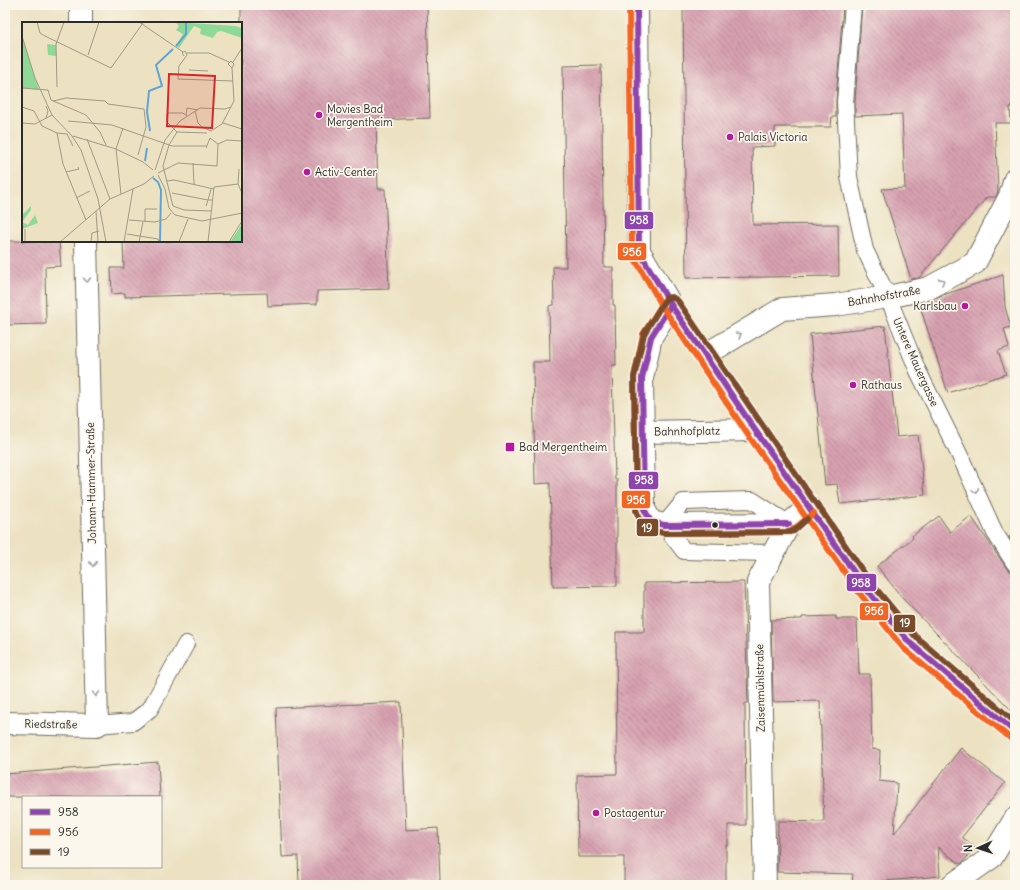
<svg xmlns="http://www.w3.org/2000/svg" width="1020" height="890" viewBox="0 0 1020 890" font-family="Delius,sans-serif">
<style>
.building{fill:url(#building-back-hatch)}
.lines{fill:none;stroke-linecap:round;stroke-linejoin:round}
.lane-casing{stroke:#6f6b60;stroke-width:18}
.street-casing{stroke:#6f6b60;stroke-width:24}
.secondary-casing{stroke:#6f6b60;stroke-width:24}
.lane{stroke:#fff;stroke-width:16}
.street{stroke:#fff;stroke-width:22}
.secondary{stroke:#fff;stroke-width:22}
.bus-1-casing{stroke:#fbf7ec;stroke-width:9}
.bus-2-casing{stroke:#fbf7ec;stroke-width:9}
.bus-3-casing{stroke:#fbf7ec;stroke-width:9}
.bus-1{stroke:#8e44ad;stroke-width:6}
.bus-2{stroke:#f26522;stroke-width:6}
.bus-3{stroke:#7a4b2a;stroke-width:6}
.oneway{stroke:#a0a0a0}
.poi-dot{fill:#b5179e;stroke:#fbf7ec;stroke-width:1.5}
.bus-dot{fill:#2b2b2b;stroke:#fbf7ec;stroke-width:1.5}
.labels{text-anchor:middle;stroke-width:3.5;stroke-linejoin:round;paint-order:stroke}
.poi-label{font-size:11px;fill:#2b2b2b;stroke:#fbf7ec;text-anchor:start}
.street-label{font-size:11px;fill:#2b2b2b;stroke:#fbf7ec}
.inset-river{fill:none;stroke:#60a4d5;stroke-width:2}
.inset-road{fill:none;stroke:#9f9986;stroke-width:1}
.view{fill:#d62828;fill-opacity:0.15;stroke:#d62828;stroke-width:2}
.inset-edge{fill:none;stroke:#2b2b2b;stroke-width:2}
.line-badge{stroke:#fbf7ec;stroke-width:1.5}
.badge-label{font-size:11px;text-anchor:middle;font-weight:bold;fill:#fff}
</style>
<defs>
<pattern id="building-back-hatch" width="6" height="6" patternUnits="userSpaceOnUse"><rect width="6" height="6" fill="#d7a0b0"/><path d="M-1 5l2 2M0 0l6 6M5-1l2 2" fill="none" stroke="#af838f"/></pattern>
</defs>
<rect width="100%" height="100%" fill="#fbf7ec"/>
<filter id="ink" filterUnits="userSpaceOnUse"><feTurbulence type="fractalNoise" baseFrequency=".025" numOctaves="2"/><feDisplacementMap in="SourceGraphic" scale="8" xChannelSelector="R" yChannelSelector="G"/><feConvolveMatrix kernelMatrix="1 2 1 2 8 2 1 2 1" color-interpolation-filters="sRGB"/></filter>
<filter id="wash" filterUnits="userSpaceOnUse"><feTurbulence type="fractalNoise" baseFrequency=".012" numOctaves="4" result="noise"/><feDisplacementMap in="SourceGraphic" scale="16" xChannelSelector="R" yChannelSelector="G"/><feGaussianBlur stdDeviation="0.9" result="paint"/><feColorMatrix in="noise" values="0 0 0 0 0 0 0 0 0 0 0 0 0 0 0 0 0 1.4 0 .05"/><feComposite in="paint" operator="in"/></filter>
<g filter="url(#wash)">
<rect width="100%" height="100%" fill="#ece2c2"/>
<g id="blocks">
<g class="building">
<path d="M 241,5 L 427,5 L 430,118 L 376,120 L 378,189 L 385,189 L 389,289 L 317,291 L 317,304 L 268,306 L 267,293 L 125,297 L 125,293 L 112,294 L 111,268 L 124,268 L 123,241 L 241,241 Z"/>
<path d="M 683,5 L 843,5 L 836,101 L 836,117 L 832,117 L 831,127 L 775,127 L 775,146 L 752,147 L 753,225 L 838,224 L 839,276 L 686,278 Z"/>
<path d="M 862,5 L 1015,5 L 1015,106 L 1010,107 L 1011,123 L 995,123 L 998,191 L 996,197 L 987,197 L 919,278 L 911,279 L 882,189 L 905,188 L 902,114 L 855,116 L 855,102 Z"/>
<path d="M 601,65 L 604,267 L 613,267 L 613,305 L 615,305 L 616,365 L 612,365 L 615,480 L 617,479 L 617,586 L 553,587 L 550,483 L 535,484 L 533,362 L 550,362 L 549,306 L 554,305 L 553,267 L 566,267 L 563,66 Z"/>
<path d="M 5,241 L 59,241 L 61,266 L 45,267 L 46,324 L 5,325 Z"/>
<path d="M 1003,275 L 1005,307 L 1011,327 L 1004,329 L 1009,347 L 998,351 L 1006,374 L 948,393 L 919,303 Z"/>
<path d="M 885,326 L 897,437 L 918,435 L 925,495 L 840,504 L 837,484 L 825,485 L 810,334 Z"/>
<path d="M 939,516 L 950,532 L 971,516 L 1007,569 L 1015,573 L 1015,714 L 903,599 L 877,566 L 913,538 L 912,536 Z"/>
<path d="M 1015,535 L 1015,546 L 1009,537 Z"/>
<path d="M 744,582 L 748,703 L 745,703 L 746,825 L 728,825 L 728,845 L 726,845 L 726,885 L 624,885 L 624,857 L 578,857 L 577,775 L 617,774 L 616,632 L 644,632 L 644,583 Z"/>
<path d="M 836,616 L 836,619 L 857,619 L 859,674 L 870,674 L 872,749 L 880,750 L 879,781 L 897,783 L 894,834 L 961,748 L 1005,783 L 962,837 L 975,847 L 963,862 L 960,864 L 938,847 L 940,876 L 852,884 L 853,874 L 777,872 L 778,821 L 824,822 L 820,701 L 773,702 L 771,620 L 802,619 L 802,617 Z"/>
<path d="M 401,702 L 406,830 L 438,828 L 440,881 L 408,882 L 408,885 L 299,885 L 298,856 L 282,857 L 276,708 Z"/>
<path d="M 158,762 L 160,797 L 5,797 L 5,774 Z"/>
</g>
</g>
</g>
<g filter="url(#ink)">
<use href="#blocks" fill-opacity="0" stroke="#6f6b60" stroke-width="1"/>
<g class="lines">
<defs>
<g id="lane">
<path d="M 853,5 L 845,102 L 849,177 L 865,250 L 888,297 L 917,369 L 960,456 L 995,533 L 1015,564"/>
<path d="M 774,553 L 684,551 L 664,525 L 683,502 L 752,500 L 789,524"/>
<path d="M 97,725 L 133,722 L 150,709 L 186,644"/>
</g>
<g id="street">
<path d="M 81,5 L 81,23"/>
<path d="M 671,305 L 651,337 L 642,378 L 644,509 L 651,522 L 664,525 L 789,524"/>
<path d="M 705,355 L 782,309 L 835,305 L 888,297 L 929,288 L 975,263 L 1010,196 L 1015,179"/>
<path d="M 643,432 L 755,430"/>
<path d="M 5,723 L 97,725 L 86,241"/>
<path d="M 765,885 L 758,582 L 789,524 L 809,507"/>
<path d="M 952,885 L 992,857 L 1015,819"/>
</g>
<path id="secondary" d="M 637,5 L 639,251 L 671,305 L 755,430 L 863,585 L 909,642 L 1015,732"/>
</defs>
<use href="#lane" class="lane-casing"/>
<use href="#street" class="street-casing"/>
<use href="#secondary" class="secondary-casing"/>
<use href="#lane" class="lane"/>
<use href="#street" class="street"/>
<use href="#secondary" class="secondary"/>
<defs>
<g id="bus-1">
<path d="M 637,5 L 639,251 L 671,305 L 755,430 L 863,585 L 909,642 L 1015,732"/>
<path d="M 671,305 L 651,337 L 642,378 L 644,509 L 651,522 L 664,525 L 789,524"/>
</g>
<g id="bus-2">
<path d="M 629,5 L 632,254 L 664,309 L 748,435 L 857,590 L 903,648 L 1010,738"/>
<path d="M 664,301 L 643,334 L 634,377 L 636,510 C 642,527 647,530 664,533 L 790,532 L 814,513"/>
</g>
<g id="bus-3">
<path d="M 817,504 L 869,580 L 915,636 L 1015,722"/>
<path d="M 807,519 L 794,531 L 789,532 L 664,533 C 647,530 642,527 636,510 L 634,377 L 644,334 L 666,298 L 672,297 L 678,301 L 814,501"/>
</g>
</defs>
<use href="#bus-1" class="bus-1-casing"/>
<use href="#bus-2" class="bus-2-casing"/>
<use href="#bus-3" class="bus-3-casing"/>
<use href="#bus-1" class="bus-1"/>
<use href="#bus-2" class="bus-2"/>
<use href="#bus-3" class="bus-3"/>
</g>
<defs><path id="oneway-chevron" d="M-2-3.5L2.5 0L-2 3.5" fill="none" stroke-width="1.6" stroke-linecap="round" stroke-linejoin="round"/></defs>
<g class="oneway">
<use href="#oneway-chevron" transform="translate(87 280) rotate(89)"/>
<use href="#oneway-chevron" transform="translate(942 281) rotate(-29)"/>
<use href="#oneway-chevron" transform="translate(739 335) rotate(-30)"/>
<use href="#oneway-chevron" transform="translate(976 491) rotate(66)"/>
<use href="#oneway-chevron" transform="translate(93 564) rotate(89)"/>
<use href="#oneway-chevron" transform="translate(96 694) rotate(89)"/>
</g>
</g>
<g class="poi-dot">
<circle cx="319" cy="115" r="4"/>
<circle cx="730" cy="137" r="4"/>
<circle cx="307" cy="172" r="4"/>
<circle cx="965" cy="306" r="4"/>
<circle cx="853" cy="385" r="4"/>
<rect x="505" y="442" width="10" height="10" rx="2"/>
<circle cx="596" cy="813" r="4"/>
</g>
<circle class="bus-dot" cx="715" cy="525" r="3.5"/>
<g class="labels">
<g class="poi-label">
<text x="327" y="113">Movies Bad<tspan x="327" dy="13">Mergentheim</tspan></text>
<text x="738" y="141">Palais Victoria</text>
<text x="315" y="176">Activ-Center</text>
<text x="957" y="310" text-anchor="end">Karlsbau</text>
<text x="861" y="389">Rathaus</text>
<text x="519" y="451">Bad Mergentheim</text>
<text x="604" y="817">Postagentur</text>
</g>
<g class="street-label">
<text transform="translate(884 296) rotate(-10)" y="4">Bahnhofstraße</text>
<text transform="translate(916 362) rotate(66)" y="4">Untere Mauergasse</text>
<text transform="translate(687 431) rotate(-1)" y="4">Bahnhofplatz</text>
<text transform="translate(91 483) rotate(-91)" y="4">Johann-Hammer-Straße</text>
<text transform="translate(760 688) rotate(-91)" y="4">Zaisenmühlstraße</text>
<text transform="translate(51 724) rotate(1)" y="4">Riedstraße</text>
</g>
</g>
<g transform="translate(22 22)">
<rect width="220" height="220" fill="#ece2c2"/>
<path d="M 153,0 L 213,4 L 220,6 L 220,16 L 199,9 L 195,10 L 191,16 L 178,12 L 179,7 L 172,4 L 157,26 L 154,24 L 161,12 L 154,8 L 157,4 ZM 0,14 L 17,68 L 0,66 ZM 25,22 L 34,23 L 34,34 L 26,33 ZM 9,184 L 9,188 L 0,200 L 6,203 L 13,193 L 16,201 L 0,207 L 0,193 Z" fill="#8ed995"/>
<path d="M 220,202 L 220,220 L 208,220 Z" fill="#8ed995"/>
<path class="inset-river" d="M 154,24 L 164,12 L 164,0M 128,109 L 125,90 L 127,69 L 140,64 L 134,43 L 151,27M 123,139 L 125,126M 131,156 L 136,160 L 139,168 L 138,220"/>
<path class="inset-road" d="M 15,0 L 18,11 L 23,14 L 89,46 L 121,1M 117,0 L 161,30M 0,14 L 13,56 L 30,93 L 50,114 L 59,128 L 76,177 L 84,220M 165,31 L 187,31 L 207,40M 66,33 L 77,0M 162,34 L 160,31 L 163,29 L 165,33 L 157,44 L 156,57 L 211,59M 211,40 L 220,26M 167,48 L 186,49M 35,65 L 34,22 L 42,0M 0,66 L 26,68 L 29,78 L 64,93 L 78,110 L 84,123M 31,79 L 44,76 L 83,79 L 86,82 L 122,87 L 124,105 L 116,133M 0,85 L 12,89 L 20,104 L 35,111M 173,89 L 176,101 L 180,105 L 189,109 L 200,102 L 212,79 L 210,46 L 212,42 L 209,39 L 206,42 L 210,46M 164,93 L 165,86 L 176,88M 165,94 L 161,91 L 145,91 L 145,100 L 155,110 L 185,111M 24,96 L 26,89 L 24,84M 46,99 L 90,103 L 150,124 L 185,124M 0,101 L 13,102 L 30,93M 201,101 L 220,107M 155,110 L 147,123 L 141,144 L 151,184 L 162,188 L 189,189M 35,111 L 41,142 L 64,198M 35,111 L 45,112 L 51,124M 51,114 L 94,127 L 121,140 L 131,148M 65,117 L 88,177M 196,122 L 205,118 L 220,119M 184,126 L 188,116 L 196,122M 171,141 L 172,162M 217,147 L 216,162 L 220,171M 133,148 L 143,118 L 158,99 L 178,86 L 203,87 L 209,85M 44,150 L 57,147 L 56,145M 136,151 L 156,141 L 195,144 L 196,122M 136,153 L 143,167 L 147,186 L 153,193 L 180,199 L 220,191M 145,159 L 152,158 L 192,167M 189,167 L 186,178 L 190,178M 150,171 L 186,178 L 184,184M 99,172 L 94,127 L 101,106M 54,176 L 68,169M 74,189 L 76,220M 107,198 L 133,200 L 144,197 L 149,191M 123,200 L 123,187 L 135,187M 3,207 L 3,220M 105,212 L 136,217 L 137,220M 38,220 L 88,177 L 122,162 L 132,154M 69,220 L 70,211 L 77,209M 102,220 L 111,167M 117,220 L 121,200M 157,220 L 166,197M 186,220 L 192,165 L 216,162M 207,220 L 220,199"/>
<path class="view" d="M 147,52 L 193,54 L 190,106 L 145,104 Z"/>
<rect width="220" height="220" class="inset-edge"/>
</g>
<g class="line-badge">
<rect x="624" y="211" width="30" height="19" rx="4" fill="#8e44ad"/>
<rect x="617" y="242" width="30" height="19" rx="4" fill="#f26522"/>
<rect x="628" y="471" width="31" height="19" rx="4" fill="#8e44ad"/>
<rect x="621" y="490" width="30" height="19" rx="4" fill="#f26522"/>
<rect x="636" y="518" width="23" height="19" rx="4" fill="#7a4b2a"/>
<rect x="846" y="573" width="31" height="19" rx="4" fill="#8e44ad"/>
<rect x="859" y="602" width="30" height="19" rx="4" fill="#f26522"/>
<rect x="893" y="614" width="23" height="19" rx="4" fill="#7a4b2a"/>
</g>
<g class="badge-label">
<text x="639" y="224">958</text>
<text x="632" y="256">956</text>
<text x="644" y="484">958</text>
<text x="636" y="504">956</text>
<text x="647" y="532">19</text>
<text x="861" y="587">958</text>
<text x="874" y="615">956</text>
<text x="905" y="627">19</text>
</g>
<rect width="1020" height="890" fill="none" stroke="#fbf7ec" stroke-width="20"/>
<rect x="22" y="796" width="140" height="72" fill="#fbf7ec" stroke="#a8a59f"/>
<rect x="30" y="809" width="20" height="6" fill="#8e44ad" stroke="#a8a59f"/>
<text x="58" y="816" font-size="12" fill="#2b2b2b">958</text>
<rect x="30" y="829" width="20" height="6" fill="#f26522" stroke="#a8a59f"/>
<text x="58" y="836" font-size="12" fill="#2b2b2b">956</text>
<rect x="30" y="849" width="20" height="6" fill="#7a4b2a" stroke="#a8a59f"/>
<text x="58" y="856" font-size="12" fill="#2b2b2b">19</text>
<g transform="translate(978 848) rotate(267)" stroke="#fbf7ec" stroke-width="3" paint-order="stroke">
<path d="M0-3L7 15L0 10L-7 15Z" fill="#2b2b2b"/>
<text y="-6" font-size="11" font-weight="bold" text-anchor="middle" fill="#2b2b2b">N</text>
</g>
</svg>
